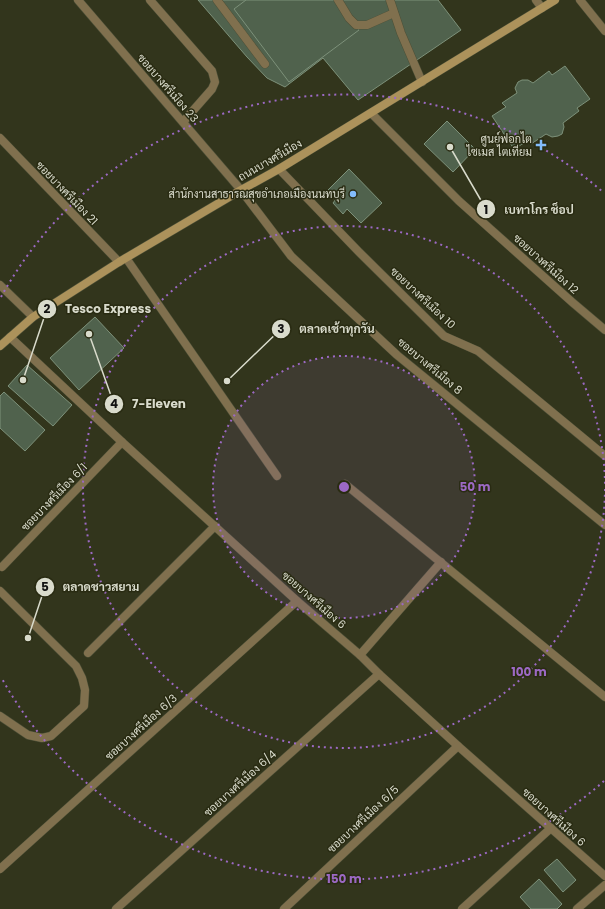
<svg xmlns="http://www.w3.org/2000/svg" width="605" height="909" viewBox="0 0 605 909" font-family="Poppins,Sarabun,sans-serif">
<style>
.building{fill:#50624d;stroke:#7d917a}
.lines{fill:none;stroke-linecap:round;stroke-linejoin:round}
.lane-casing{stroke:#4d5038;stroke-width:9}
.street-casing{stroke:#4d5038;stroke-width:9}
.secondary-casing{stroke:#4d5038;stroke-width:9}
.lane{stroke:#80704e;stroke-width:8}
.street{stroke:#80704e;stroke-width:8}
.secondary{stroke:#ac925b;stroke-width:8}
.ring{fill:none;stroke:#9c69c4;stroke-width:2;stroke-dasharray:2 4}
.poi-dot{fill:#83bcfb;stroke:#292b12;stroke-width:1.5}
.labels{text-anchor:middle;stroke-width:3;stroke-linejoin:round;paint-order:stroke}
.street-label{font-size:11px;fill:#d9dbcc;stroke:#292b12}
.poi-label{font-size:11px;fill:#d9dbcc;stroke:#292b12;text-anchor:end}
.centre{fill:#9c69c4;stroke:#292b12;stroke-width:2}
.ring-label{font-size:12px;text-anchor:middle;font-weight:bold;fill:#9c69c4;stroke:#292b12;stroke-width:3;stroke-linejoin:round;paint-order:stroke}
.leader{fill:none;stroke:#d9dbcc;stroke-width:1.5}
.callout-dot{fill:#d9dbcc;stroke:#292b12;stroke-width:1.5}
.mark-label{font-size:12px;text-anchor:middle;font-weight:bold;fill:#111}
.callout-label{font-size:12px;text-anchor:middle;font-weight:bold;fill:#d9dbcc;stroke:#292b12;stroke-width:3;stroke-linejoin:round;paint-order:stroke}
</style>
<rect width="100%" height="100%" fill="#32351c"/>
<g class="building">
<path d="M 198,0 L 438,0 L 461,30 L 358,100 L 323,58 L 285,87 L 267,78 L 247,57 Z"/>
<path d="M 246,0 L 336,0 L 359,30 L 289,82 L 234,9 Z"/>
<path d="M 565,66 L 590,99 L 577,108 L 579,111 L 563,123 L 564,127 L 562,134 L 558,136 L 552,137 L 546,134 L 531,144 L 529,140 L 514,149 L 492,116 L 506,107 L 502,103 L 517,93 L 515,88 L 518,82 L 522,80 L 528,80 L 533,83 L 549,71 L 552,75 Z"/>
<path d="M 447,121 L 475,149 L 453,172 L 424,144 Z"/>
<path d="M 349,169 L 382,203 L 361,223 L 347,209 L 343,214 L 333,203 L 336,199 L 328,190 Z"/>
<path d="M 95,317 L 124,348 L 79,390 L 50,358 Z"/>
<path d="M 27,365 L 72,405 L 53,426 L 8,386 Z"/>
<path d="M 4,392 L 45,430 L 25,451 L 0,428 L 0,396 Z"/>
<path d="M 557,859 L 576,880 L 563,892 L 544,870 Z"/>
<path d="M 539,879 L 562,904 L 557,909 L 531,909 L 520,897 Z"/>
</g>
<g class="lines">
<defs>
<g id="lane">
<path d="M 150,0 L 212,71 L 215,82 L 212,89 L 183,122"/>
<path d="M 217,0 L 265,64"/>
<path d="M 338,0 L 349,18 L 356,25 L 367,25 L 394,13"/>
<path d="M 390,0 L 401,33 L 422,82"/>
<path d="M 536,0 L 542,8"/>
<path d="M 371,113 L 459,201 L 572,302 L 605,330"/>
<path d="M 279,169 L 359,252 L 444,336 L 478,351 L 605,456"/>
<path d="M 241,190 L 291,256 L 397,355 L 605,525"/>
<path d="M 126,258 L 261,453 L 277,476"/>
<path d="M 10,337 L 122,442 L 297,601 L 360,655 L 379,674 L 458,746 L 605,876"/>
<path d="M 345,484 L 605,697"/>
<path d="M 2,567 L 122,442"/>
<path d="M 0,591 L 76,666 L 82,678 L 85,690 L 84,706 L 51,736 L 42,738 L 28,735 L 0,716"/>
<path d="M 88,653 L 215,526"/>
<path d="M 360,655 L 441,562"/>
<path d="M 0,869 L 297,601"/>
<path d="M 462,909 L 551,828"/>
</g>
<g id="street">
<path d="M 78,0 L 241,190"/>
<path d="M 580,0 L 605,31"/>
<path d="M 0,138 L 119,262"/>
<path d="M 0,285 L 33,317"/>
<path d="M 116,909 L 379,674"/>
<path d="M 284,909 L 458,746"/>
<path d="M 577,909 L 605,885"/>
</g>
<path id="secondary" d="M 0,346 L 33,317 L 119,262 L 241,190 L 279,169 L 555,0"/>
</defs>
<use href="#lane" class="lane-casing"/>
<use href="#street" class="street-casing"/>
<use href="#secondary" class="secondary-casing"/>
<use href="#lane" class="lane"/>
<use href="#street" class="street"/>
<use href="#secondary" class="secondary"/>
</g>
<circle cx="344" cy="487" r="131" fill="#9c69c4" fill-opacity=".12"/>
<g class="ring">
<circle cx="344" cy="487" r="131"/>
<path d="M605 489A261 261 0 1 1 605 485"/>
<path d="M604 781A392 392 0 0 1 1 677M1 297A392 392 0 0 1 604 193"/>
</g>
<g class="poi-dot">
<path d="M539 139h4v4h4v4h-4v4h-4v-4h-4v-4h4z"/>
<circle cx="353" cy="194" r="4"/>
</g>
<g class="labels">
<g class="street-label">
<text transform="translate(168 88) rotate(49)" y="4">ซอยบางศรีเมือง 23</text>
<text transform="translate(270 160) rotate(-30)" y="4">ถนนบางศรีเมือง</text>
<text transform="translate(67 193) rotate(46)" y="4">ซอยบางศรีเมือง 21</text>
<text transform="translate(546 264) rotate(42)" y="4">ซอยบางศรีเมือง 12</text>
<text transform="translate(423 298) rotate(43)" y="4">ซอยบางศรีเมือง 10</text>
<text transform="translate(430 366) rotate(40)" y="4">ซอยบางศรีเมือง 8</text>
<text transform="translate(54 497) rotate(-46)" y="4">ซอยบางศรีเมือง 6/1</text>
<text transform="translate(314 600) rotate(41)" y="4">ซอยบางศรีเมือง 6</text>
<text transform="translate(141 727) rotate(-42)" y="4">ซอยบางศรีเมือง 6/3</text>
<text transform="translate(240 783) rotate(-42)" y="4">ซอยบางศรีเมือง 6/4</text>
<text transform="translate(554 817) rotate(42)" y="4">ซอยบางศรีเมือง 6</text>
<text transform="translate(363 819) rotate(-43)" y="4">ซอยบางศรีเมือง 6/5</text>
</g>
<g class="poi-label">
<text x="532" y="143">ศูนย์ฟอกไต<tspan x="532" dy="13">ไซเมส ไตเทียม</tspan></text>
<text x="345" y="198">สำนักงานสาธารณสุขอำเภอเมืองนนทบุรี</text>
</g>
</g>
<circle cx="344" cy="487" r="6" class="centre"/>
<g class="ring-label">
<text x="475" y="491">50 m</text>
<text x="529" y="676">100 m</text>
<text x="344" y="883">150 m</text>
</g>
<path class="leader" d="M450 147L486 209M23 380L47 309M227 381L281 329M89 334L114 404M28 638L45 587"/>
<g class="callout-dot">
<circle cx="450" cy="147" r="4"/>
<circle cx="23" cy="380" r="4"/>
<circle cx="227" cy="381" r="4"/>
<circle cx="89" cy="334" r="4"/>
<circle cx="28" cy="638" r="4"/>
<circle cx="486" cy="209" r="10"/>
<circle cx="47" cy="309" r="10"/>
<circle cx="281" cy="329" r="10"/>
<circle cx="114" cy="404" r="10"/>
<circle cx="45" cy="587" r="10"/>
</g>
<g class="mark-label">
<text x="486" y="214">1</text>
<text x="47" y="313">2</text>
<text x="281" y="333">3</text>
<text x="114" y="408">4</text>
<text x="45" y="591">5</text>
</g>
<g class="callout-label">
<text x="539" y="214">เบทาโกร ช็อป</text>
<text x="108" y="313">Tesco Express</text>
<text x="337" y="333">ตลาดเช้าทุกวัน</text>
<text x="159" y="408">7-Eleven</text>
<text x="101" y="591">ตลาดชาวสยาม</text>
</g>
</svg>
